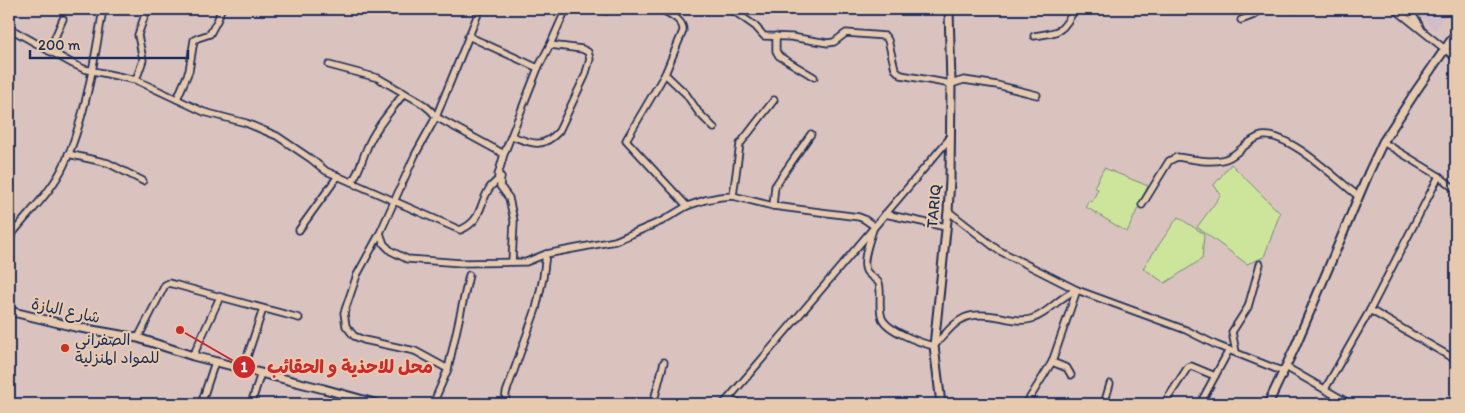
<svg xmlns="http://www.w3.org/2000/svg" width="1465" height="413" viewBox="0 0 1465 413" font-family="Itim,'Playpen Sans Arabic',sans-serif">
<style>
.built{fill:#d1bdc9}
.green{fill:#cde59b;stroke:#748a7c}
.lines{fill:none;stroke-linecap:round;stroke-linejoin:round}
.minor-casing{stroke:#1b2f5e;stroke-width:9}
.major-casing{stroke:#1b2f5e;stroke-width:11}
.minor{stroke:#e7c9ad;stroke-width:5.5}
.major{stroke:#e7c9ad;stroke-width:7}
.poi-dot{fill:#c8321e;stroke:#e7c9ad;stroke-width:2}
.labels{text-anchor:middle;stroke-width:4.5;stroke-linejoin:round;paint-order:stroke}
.street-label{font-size:16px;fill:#1b2f5e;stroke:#e7c9ad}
.poi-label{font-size:16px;fill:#1b2f5e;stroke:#e7c9ad;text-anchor:start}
.leader{fill:none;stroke:#cd282b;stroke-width:2}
.callout-dot{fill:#cd282b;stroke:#e7c9ad;stroke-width:2}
.mark-label{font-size:15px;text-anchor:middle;font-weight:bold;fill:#fff}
.callout-label{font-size:18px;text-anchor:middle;font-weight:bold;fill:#cd282b;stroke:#e7c9ad;stroke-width:4.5;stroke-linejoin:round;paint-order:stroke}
</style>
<rect width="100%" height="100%" fill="#dac2be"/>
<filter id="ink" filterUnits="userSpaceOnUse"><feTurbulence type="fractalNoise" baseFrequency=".02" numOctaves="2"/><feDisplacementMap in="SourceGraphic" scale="10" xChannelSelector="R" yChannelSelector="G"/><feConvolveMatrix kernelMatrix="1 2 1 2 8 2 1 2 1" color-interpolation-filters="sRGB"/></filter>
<g filter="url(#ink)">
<path class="built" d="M 1414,9 L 1449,9 L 1435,30 Z"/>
<g class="green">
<path d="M 1231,164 L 1280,213 L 1264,257 L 1247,264 L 1197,227 L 1221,195 L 1214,185 Z"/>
<path d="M 1104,168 L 1148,186 L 1127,232 L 1086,207 L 1088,201 L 1092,202 L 1098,189 L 1094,187 Z"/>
<path d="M 1178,217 L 1204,234 L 1202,259 L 1165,283 L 1143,268 Z"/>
</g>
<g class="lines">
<defs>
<g id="minor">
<path d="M 480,9 L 436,117 L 504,154"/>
<path d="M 598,9 L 606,11 L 612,9"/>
<path d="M 661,9 C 669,14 684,20 683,31 L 665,74 L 626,140 L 687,206"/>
<path d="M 731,9 L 755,26 L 764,36 L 791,37 L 828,43 L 834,42 L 846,33 L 885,36 L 888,40 L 895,69 L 901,75 L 951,84 L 964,80 L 997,85 L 1037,95"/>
<path d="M 1294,9 L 1297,9"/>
<path d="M 1395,9 L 1456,58"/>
<path d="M 1407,9 L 1417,21 L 1421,29"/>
<path d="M 1241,20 L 1254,15 L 1260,9"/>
<path d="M 9,28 L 73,64 L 84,69 L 136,80 L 204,112 L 246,123 L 277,136 L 311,159 L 326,171 L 460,230 C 482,221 478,207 489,189 C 492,184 497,181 501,177"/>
<path d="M 468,36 L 538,68"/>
<path d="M 776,36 L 776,51 L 779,56 L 814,77"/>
<path d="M 1034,36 C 1061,32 1061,33 1075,9"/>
<path d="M 49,51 L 63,19"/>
<path d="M 329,65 L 378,78 L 404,93"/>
<path d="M 665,74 L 686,94 L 699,113 L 714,128"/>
<path d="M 136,80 L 143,60 L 138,35 L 147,9"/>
<path d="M 177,99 L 189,71 L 194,40 L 198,38 L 210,34 L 218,19 L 221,9"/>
<path d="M 512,136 C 532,144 543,149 559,131 L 585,76 L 590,59 L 588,52 L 582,49 L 550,45"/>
<path d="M 1383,142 L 1439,176 L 1456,190"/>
<path d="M 68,154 L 108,163 L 143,181"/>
<path d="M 356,185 L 353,180 C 360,170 362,159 367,148 C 375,128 391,111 404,93 C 416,100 428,105 436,117 L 415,155 L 380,233 L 357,275 L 344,313 L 346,326 L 354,336 L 364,340 L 415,351 L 448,369"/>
<path d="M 733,196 L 740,144 L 774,100"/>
<path d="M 1142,205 L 1169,161 L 1177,157 C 1193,159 1215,165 1230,157 C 1241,151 1249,139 1262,136 C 1288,131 1337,180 1358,196"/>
<path d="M 773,206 L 775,186 L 811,134"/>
<path d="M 948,211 L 998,250 L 1077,290 L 1052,362"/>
<path d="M 885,214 L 946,227"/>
<path d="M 299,230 L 338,176"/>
<path d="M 380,233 L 384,244 L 391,251 L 407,259 L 461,263 L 526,262 L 546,254 L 615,241 L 662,221 L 687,206 L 705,200 L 720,197 L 733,196 L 773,206 L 859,217 L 864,219 L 874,226 C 871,237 860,263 867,272 C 870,276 876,279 879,283 C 882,294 878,308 882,318 C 887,331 921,343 934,346 C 958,320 962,310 1000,317 C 1010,319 1021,322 1031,319 C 1049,314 1059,296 1077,290 L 1186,330 L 1216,345 L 1284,372"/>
<path d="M 9,238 C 27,214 51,193 64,165 C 85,120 95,58 103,9"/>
<path d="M 512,262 L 514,221 L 509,198 L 500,186 L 501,177 L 498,178 L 498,175 L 504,154 L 538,68 L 550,45 L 566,9"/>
<path d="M 1370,310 L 1456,360"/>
<path d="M 138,338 L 165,285 L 169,283 L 299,318"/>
<path d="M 1236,352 L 1232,332 L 1248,307 L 1260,264"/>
<path d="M 193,356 L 220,297"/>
<path d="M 1286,367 L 1350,404"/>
<path d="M 243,369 L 263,309"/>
<path d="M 1325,389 L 1370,310 L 1439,176"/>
<path d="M 728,399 L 950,138"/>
<path d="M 204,404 L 203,398 L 215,362"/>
<path d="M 251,404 L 261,373"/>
<path d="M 433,404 L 448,369 L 469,275"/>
<path d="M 505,404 L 506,393 L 536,309 L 543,278 L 546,254"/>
<path d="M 653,404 L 664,362"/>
<path d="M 723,404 L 728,399 L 741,404"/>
<path d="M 1026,404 L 1052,362 L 1067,368 L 1071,375"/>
<path d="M 1104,404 L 1110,384"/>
<path d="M 1164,404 L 1188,367 L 1191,366 L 1215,376"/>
<path d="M 1200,404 L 1229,350"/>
</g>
<g id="major">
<path d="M 9,311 L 75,327 L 138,338 L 193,356 L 324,389 L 378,404"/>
<path d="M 941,404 L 934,346 L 948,211 L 950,180 L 951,84 L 949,9"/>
<path d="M 1268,404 L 1295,347 L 1369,172 L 1383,142 L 1416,91 L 1456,33"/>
</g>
</defs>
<use href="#minor" class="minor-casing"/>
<use href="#major" class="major-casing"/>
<use href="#minor" class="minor"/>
<use href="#major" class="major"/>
</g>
</g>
<circle class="poi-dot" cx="65" cy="348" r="5"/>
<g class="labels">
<g class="street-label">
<text transform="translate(933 206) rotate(-85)" y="6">TARIQ</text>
<text transform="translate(66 310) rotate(12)" y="6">شارع البازة</text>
</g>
<g class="poi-label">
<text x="75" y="345">الصفراني<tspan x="75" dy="18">للمواد المنزلية</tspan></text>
</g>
</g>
<path class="leader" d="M180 330L244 367"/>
<g class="callout-dot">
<circle cx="180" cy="330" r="5"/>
<circle cx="244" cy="367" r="12"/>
</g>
<g class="mark-label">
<text x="244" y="372">1</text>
</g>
<g class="callout-label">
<text x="350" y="373">محل للاحذية و الحقائب</text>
</g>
<rect width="1465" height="413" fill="none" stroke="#e7c9ad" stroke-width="30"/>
<rect x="15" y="15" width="1435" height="383" fill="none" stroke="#1b2f5e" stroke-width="2" filter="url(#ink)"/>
<path d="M30 50v8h158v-8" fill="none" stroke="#1b2f5e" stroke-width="2.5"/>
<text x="38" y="50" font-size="15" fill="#1b2f5e" stroke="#e7c9ad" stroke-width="4" paint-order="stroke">200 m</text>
</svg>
